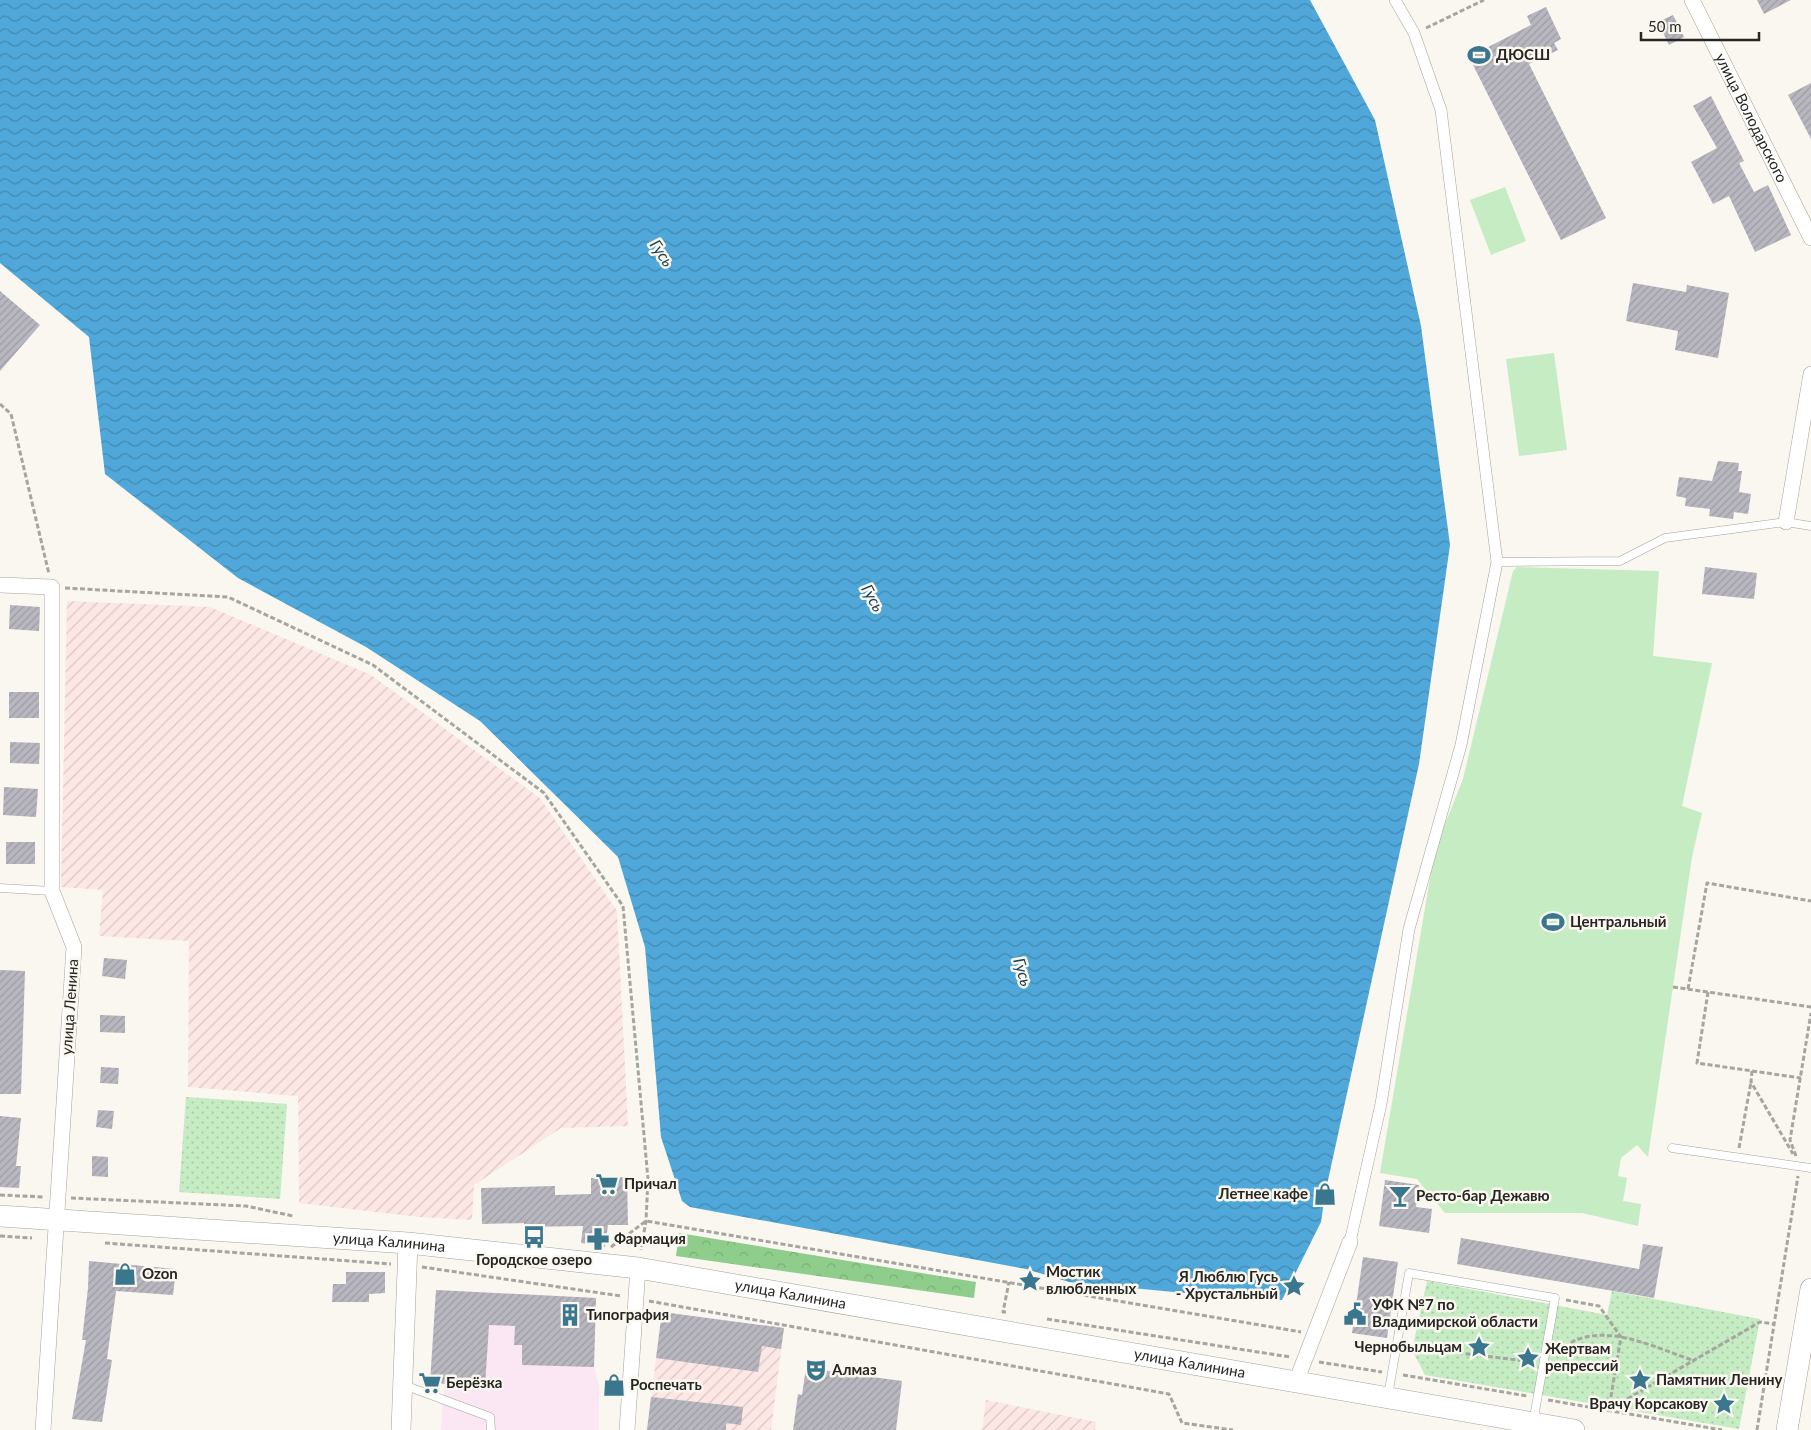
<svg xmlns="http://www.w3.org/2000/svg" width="1811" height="1430" viewBox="0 0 1811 1430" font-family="Lato,sans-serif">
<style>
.commercial{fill:#fbe6f4}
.industrial{fill:url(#industrial-furrows)}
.grass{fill:#c6ecc3}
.forest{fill:url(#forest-crowns)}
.park{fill:url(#park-dots)}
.water{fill:url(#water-waves)}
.building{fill:url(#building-hatch)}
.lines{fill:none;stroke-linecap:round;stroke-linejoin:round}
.service-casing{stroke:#a4a29a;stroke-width:9}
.pedestrian-casing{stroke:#a4a29a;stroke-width:12}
.minor-casing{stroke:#a4a29a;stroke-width:16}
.tertiary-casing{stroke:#a4a29a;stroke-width:20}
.secondary-casing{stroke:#a4a29a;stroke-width:22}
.path{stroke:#a7a59f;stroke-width:3;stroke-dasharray:5 2.5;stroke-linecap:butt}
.service{stroke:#fff;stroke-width:8}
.pedestrian{stroke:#fff;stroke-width:11}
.minor{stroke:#fff;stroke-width:15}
.tertiary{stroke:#fff;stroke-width:19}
.secondary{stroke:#fff;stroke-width:21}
.labels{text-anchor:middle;stroke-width:5;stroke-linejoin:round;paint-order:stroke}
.poi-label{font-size:15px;font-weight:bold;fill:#272623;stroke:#f9f7ef;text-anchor:start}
.street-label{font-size:15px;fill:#272623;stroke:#f9f7ef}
.water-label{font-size:16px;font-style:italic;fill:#1b4056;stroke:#f9f7ef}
</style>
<defs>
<pattern id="industrial-furrows" width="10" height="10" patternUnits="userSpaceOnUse" patternTransform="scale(1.25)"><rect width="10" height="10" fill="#fde7e4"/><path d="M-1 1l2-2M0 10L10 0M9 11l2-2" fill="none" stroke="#d9c6c3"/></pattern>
<pattern id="forest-crowns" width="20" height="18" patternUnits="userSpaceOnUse" patternTransform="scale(1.25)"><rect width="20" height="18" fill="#8ecd8b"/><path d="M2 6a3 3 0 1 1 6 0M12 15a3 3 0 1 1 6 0" fill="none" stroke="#7ab078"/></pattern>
<pattern id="park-dots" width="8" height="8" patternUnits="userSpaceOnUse" patternTransform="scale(1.25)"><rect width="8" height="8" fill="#c6ecc3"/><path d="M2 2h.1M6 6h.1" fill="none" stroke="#aacaa7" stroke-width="1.8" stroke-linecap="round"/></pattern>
<pattern id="water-waves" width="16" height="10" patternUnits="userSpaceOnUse" patternTransform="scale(1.25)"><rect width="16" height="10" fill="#50a8da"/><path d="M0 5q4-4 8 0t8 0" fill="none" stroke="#4289b0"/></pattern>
<pattern id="building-hatch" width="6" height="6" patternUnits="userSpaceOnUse" patternTransform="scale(1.25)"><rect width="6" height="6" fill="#b8b6be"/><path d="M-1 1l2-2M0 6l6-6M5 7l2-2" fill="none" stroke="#9e9ca3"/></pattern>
</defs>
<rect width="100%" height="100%" fill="#f9f7ef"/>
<path class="commercial" d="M 436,1290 L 596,1298 L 594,1367 L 599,1386 L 599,1430 L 441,1430 L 444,1384 L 434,1322 Z"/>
<g class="industrial">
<path d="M 67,601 L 210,607 L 371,675 L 540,798 L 617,911 L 628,1126 L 561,1128 L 474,1185 L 472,1220 L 420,1217 L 299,1203 L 298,1096 L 188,1087 L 189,941 L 99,936 L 103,890 L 61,887 Z"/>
<path d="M 662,1312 L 784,1328 L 771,1430 L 647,1430 Z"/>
<path d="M 986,1400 L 1096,1422 L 1095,1430 L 982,1430 Z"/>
</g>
<g class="grass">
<path d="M 1505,187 L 1526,241 L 1491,255 L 1470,200 Z"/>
<path d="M 1554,353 L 1567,450 L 1519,456 L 1506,359 Z"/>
<path d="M 1517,567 L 1659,571 L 1653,656 L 1712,663 L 1682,806 L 1702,813 L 1692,857 L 1648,1157 L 1637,1145 L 1621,1158 L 1618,1176 L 1627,1178 L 1623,1201 L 1641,1204 L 1638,1226 L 1582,1213 L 1445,1213 L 1417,1179 L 1380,1173 L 1435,849 L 1463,779 L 1513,571 Z"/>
</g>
<path class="forest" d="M 679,1233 L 976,1282 L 974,1298 L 676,1256 Z"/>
<g class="park">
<path d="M 186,1097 L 287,1104 L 280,1199 L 179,1192 Z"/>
<path d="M 1427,1281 L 1607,1315 L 1612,1291 L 1760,1319 L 1739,1429 L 1425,1375 L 1412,1350 Z"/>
</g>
<path class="water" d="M 0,0 L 1310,0 L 1375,120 L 1421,326 L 1450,545 L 1419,764 L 1325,1194 L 1321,1222 L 1282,1300 L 1258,1300 L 1069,1282 L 1026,1269 L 690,1207 L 682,1201 L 661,1137 L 645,947 L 618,857 L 480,721 L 366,647 L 238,578 L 105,474 L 89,337 L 0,263 Z"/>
<g class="building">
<path d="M 1757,0 L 1791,0 L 1764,14 Z"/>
<path d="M 1546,7 L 1561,39 L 1554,43 L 1558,50 L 1529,64 L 1606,218 L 1561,240 L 1469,57 L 1531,25 L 1527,16 Z"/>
<path d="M 1673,15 L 1684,37 L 1669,45 L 1658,22 Z"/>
<path d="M 1811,83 L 1811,139 L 1788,95 Z"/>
<path d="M 1711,96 L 1744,161 L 1739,163 L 1754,192 L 1768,185 L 1791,235 L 1755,252 L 1729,196 L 1713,204 L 1691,162 L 1717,148 L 1693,106 Z"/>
<path d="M 1633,283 L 1686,292 L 1687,285 L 1729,293 L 1718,358 L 1675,350 L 1678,331 L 1626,321 Z"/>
<path d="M 0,291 L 40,325 L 0,371 Z"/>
<path d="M 1718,461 L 1739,463 L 1738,471 L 1742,471 L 1739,492 L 1751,494 L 1748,514 L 1734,512 L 1733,519 L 1709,516 L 1710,509 L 1685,506 L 1686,498 L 1676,496 L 1679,477 L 1712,481 Z"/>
<path d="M 1705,567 L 1757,573 L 1754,599 L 1702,594 Z"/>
<path d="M 10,605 L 40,607 L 39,631 L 9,629 Z"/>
<rect x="9" y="692" width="30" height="26"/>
<path d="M 10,742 L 40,743 L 39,764 L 10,763 Z"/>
<path d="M 4,787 L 38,789 L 36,817 L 3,815 Z"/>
<rect x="6" y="842" width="29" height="22"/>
<path d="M 104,958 L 127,960 L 125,979 L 102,976 Z"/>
<path d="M 0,970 L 25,971 L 21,1094 L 0,1094 Z"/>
<path d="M 100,1015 L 125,1016 L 125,1033 L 100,1032 Z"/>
<path d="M 101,1067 L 119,1068 L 118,1084 L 100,1083 Z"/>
<path d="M 98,1110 L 114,1111 L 112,1129 L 96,1127 Z"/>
<path d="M 0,1116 L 21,1118 L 16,1166 L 21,1166 L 19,1188 L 0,1187 Z"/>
<path d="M 92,1156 L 108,1157 L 108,1177 L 92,1176 Z"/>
<path d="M 627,1177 L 628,1225 L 608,1225 L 605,1247 L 581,1243 L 583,1226 L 524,1227 L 524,1223 L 482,1224 L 481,1188 L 555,1186 L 555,1195 L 591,1194 L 591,1178 Z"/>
<path d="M 1385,1180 L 1419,1185 L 1416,1207 L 1432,1209 L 1429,1233 L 1379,1226 Z"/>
<path d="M 1461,1238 L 1639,1269 L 1643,1244 L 1663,1247 L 1654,1298 L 1457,1264 Z"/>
<path d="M 1363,1257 L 1398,1262 L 1387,1338 L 1352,1333 Z"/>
<path d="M 89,1261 L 176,1269 L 173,1295 L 116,1291 L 107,1359 L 112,1360 L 102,1422 L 72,1419 L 86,1340 L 82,1340 L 88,1288 Z"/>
<path d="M 346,1272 L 385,1272 L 385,1293 L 369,1294 L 369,1302 L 332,1302 L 333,1284 L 346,1284 Z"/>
<path d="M 436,1290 L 596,1298 L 594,1367 L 522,1365 L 522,1345 L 514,1345 L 515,1326 L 489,1325 L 485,1386 L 430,1383 Z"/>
<path d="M 662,1312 L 784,1328 L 781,1349 L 762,1346 L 758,1372 L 656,1358 Z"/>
<path d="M 806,1368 L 902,1381 L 896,1430 L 793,1430 L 798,1394 L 802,1395 Z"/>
<path d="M 651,1397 L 743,1407 L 741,1425 L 726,1423 L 726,1430 L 647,1430 Z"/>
</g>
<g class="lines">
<defs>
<g id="service">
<path d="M 1497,562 L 1620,561 L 1665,538 L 1786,522 L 1811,526"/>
<path d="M 0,888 L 52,891"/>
<path d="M 1672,1148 L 1811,1168"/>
<path d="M 404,1385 L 490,1417 L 491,1430"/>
<path d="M 1388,1396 L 1409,1273 L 1555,1298 L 1533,1423"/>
</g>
<path id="pedestrian" d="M 1350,1242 L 1381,1104 L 1409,929 L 1461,745 L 1497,562 L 1441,110 L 1414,33 L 1395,0"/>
<g id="minor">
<path id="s1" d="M 1692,0 L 1811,238"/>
<path d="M 1786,522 L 1811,374"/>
<path d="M 0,585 L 52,587 L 52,891 L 74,947 L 43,1430"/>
<path d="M 1296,1382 L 1350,1242"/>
<path d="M 627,1430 L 638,1268"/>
</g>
<path id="tertiary" d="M 401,1430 L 408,1243"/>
<g id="secondary">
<path id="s2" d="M 0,1216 L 408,1243 L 638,1268 L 1574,1430"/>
<path d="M 1787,1430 L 1811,1289"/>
</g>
</defs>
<use href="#service" class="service-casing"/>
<use href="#pedestrian" class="pedestrian-casing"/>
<use href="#minor" class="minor-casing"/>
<use href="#tertiary" class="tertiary-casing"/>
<use href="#secondary" class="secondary-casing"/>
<g class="path">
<path d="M 1426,28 L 1484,0"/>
<path d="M 0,404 L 11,414 L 49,574"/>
<path d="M 65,588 L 228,597 L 373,665 L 544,793 L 623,906 L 648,1179 L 646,1221 L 641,1250"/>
<path d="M 1673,987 L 1811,1007"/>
<path d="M 1688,989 L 1707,883 L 1811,901"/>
<path d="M 1708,992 L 1697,1063 L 1801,1078"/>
<path d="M 1752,1071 L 1751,1082 L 1793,1154"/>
<path d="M 1739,1148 L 1751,1082"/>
<path d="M 1796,1156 L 1790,1140 L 1811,1013"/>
<path d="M 0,1195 L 44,1197"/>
<path d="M 71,1198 L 246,1206 L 293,1216"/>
<path d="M 0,1236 L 32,1238"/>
<path d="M 105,1243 L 391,1264"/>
<path d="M 611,1247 L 646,1221 L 1301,1332"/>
<path d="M 422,1267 L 621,1296"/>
<path d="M 1566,1300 L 1599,1306 L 1621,1337 L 1609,1408"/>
<path d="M 649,1301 L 1169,1394 L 1182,1423 L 1233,1430"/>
<path d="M 1006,1312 L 1003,1312 L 1009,1282"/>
<path d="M 1047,1319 L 1290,1357"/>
<path d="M 1406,1351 L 1427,1349 L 1534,1362"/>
<path d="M 1319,1362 L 1382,1372"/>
<path d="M 1552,1364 L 1566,1366 L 1572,1342 C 1609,1323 1658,1349 1695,1361"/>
<path d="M 1403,1375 L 1527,1396"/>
<path d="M 1548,1400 L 1722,1430"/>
<path d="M 1608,1410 L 1760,1322 L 1774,1324"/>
<path d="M 1757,1430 L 1798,1176"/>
</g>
<use href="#service" class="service"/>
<use href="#pedestrian" class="pedestrian"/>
<use href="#minor" class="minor"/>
<use href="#tertiary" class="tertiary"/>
<use href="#secondary" class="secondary"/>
</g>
<defs>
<symbol id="stadium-bare" viewBox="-9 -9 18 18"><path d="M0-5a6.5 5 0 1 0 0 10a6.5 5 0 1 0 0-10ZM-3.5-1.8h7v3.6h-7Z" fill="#3a778e" stroke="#f9f7ef" stroke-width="2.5" paint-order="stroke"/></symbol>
<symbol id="supermarket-bare" viewBox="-9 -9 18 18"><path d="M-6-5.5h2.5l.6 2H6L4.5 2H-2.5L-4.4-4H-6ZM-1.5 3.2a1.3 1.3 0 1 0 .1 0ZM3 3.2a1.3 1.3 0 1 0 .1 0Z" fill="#3a778e" stroke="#f9f7ef" stroke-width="2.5" paint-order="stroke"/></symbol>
<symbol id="shop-bare" viewBox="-9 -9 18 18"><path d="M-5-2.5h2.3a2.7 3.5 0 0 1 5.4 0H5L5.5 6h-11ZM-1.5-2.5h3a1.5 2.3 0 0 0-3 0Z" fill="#3a778e" stroke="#f9f7ef" stroke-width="2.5" paint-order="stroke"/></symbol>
<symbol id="bar-bare" viewBox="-9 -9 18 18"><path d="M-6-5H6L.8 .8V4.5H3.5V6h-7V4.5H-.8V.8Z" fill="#3a778e" stroke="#f9f7ef" stroke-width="2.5" paint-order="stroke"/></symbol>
<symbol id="bus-bare" viewBox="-9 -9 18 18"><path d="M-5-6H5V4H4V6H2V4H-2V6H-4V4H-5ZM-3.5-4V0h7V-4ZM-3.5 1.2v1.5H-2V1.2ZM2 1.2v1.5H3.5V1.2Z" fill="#3a778e" stroke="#f9f7ef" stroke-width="2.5" paint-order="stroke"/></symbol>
<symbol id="pharmacy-bare" viewBox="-9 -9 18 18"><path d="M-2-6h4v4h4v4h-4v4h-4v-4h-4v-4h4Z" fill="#3a778e" stroke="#f9f7ef" stroke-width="2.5" paint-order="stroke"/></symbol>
<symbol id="sight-bare" viewBox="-9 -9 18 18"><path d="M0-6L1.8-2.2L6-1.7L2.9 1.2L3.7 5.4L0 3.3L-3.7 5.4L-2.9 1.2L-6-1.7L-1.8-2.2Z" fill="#3a778e" stroke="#f9f7ef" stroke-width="2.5" paint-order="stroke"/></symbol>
<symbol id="civic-bare" viewBox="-9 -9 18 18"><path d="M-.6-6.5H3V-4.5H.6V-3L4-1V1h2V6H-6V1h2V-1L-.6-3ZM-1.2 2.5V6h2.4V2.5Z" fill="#3a778e" stroke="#f9f7ef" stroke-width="2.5" paint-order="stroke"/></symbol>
<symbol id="building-bare" viewBox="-9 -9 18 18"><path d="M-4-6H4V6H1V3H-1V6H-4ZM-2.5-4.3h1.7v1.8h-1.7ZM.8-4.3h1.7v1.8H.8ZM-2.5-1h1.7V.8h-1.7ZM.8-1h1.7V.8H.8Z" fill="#3a778e" stroke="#f9f7ef" stroke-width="2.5" paint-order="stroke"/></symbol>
<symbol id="theatre-bare" viewBox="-9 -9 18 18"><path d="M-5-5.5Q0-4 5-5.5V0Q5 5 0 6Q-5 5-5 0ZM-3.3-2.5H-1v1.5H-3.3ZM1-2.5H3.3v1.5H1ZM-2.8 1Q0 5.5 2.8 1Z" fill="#3a778e" stroke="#f9f7ef" stroke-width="2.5" paint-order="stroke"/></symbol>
</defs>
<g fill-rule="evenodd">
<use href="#stadium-bare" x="1463" y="39" width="32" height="32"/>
<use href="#stadium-bare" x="1537" y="906" width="32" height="32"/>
<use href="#supermarket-bare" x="591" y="1168" width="32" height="32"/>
<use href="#shop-bare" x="1309" y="1178" width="32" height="32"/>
<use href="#bar-bare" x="1384" y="1180" width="32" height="32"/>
<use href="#bus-bare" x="518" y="1221" width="32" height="32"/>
<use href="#pharmacy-bare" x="582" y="1223" width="32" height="32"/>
<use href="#shop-bare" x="109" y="1258" width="32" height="32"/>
<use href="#sight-bare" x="1014" y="1265" width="32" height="32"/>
<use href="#sight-bare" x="1278" y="1270" width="32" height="32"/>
<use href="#civic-bare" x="1339" y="1298" width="32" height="32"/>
<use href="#building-bare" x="554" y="1299" width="32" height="32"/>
<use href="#sight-bare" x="1463" y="1331" width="32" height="32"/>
<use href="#sight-bare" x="1512" y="1342" width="32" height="32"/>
<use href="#theatre-bare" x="800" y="1354" width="32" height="32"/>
<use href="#sight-bare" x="1624" y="1364" width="32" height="32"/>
<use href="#supermarket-bare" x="414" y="1367" width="32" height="32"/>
<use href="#shop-bare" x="598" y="1369" width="32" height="32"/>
<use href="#sight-bare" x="1708" y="1388" width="32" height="32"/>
</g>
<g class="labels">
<g class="poi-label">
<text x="1496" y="60">ДЮСШ</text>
<text x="1570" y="927">Центральный</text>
<text x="624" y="1189">Причал</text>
<text x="1308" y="1199" text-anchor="end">Летнее кафе</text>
<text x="1416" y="1201">Ресто-бар Дежавю</text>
<text x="614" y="1244">Фармация</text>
<text x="534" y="1265" text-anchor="middle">Городское озеро</text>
<text x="1046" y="1277">Мостик<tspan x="1046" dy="17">влюбленных</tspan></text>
<text x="142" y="1279">Ozon</text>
<text x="1278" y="1282" text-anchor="end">Я Люблю Гусь<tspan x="1278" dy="17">- Хрустальный</tspan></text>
<text x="1372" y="1310">УФК №7 по<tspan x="1372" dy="17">Владимирской области</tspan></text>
<text x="586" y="1320">Типография</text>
<text x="1462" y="1352" text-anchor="end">Чернобыльцам</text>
<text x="1545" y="1354">Жертвам<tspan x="1545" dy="17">репрессий</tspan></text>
<text x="832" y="1375">Алмаз</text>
<text x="1656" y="1385">Памятник Ленину</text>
<text x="446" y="1388">Берёзка</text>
<text x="630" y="1390">Роспечать</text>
<text x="1708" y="1409" text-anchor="end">Врачу Корсакову</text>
</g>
<g class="street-label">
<text dy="5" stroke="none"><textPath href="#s1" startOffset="132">улица Володарского</textPath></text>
<text transform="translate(70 1007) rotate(-86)" y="5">улица Ленина</text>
<text dy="5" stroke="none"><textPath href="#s2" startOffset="390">улица Калинина</textPath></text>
<text dy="5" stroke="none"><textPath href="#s2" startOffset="795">улица Калинина</textPath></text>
<text dy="5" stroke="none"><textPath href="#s2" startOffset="1200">улица Калинина</textPath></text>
</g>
<g class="water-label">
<text transform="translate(662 253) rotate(56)" y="6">Гусь</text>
<text transform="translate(873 598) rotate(61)" y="6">Гусь</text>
<text transform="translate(1023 972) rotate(73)" y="6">Гусь</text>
</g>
</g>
<path d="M1641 32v8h118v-8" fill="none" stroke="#272623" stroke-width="2.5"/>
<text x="1648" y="32" font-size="15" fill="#272623" stroke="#f9f7ef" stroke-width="4" paint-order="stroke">50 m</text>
</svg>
